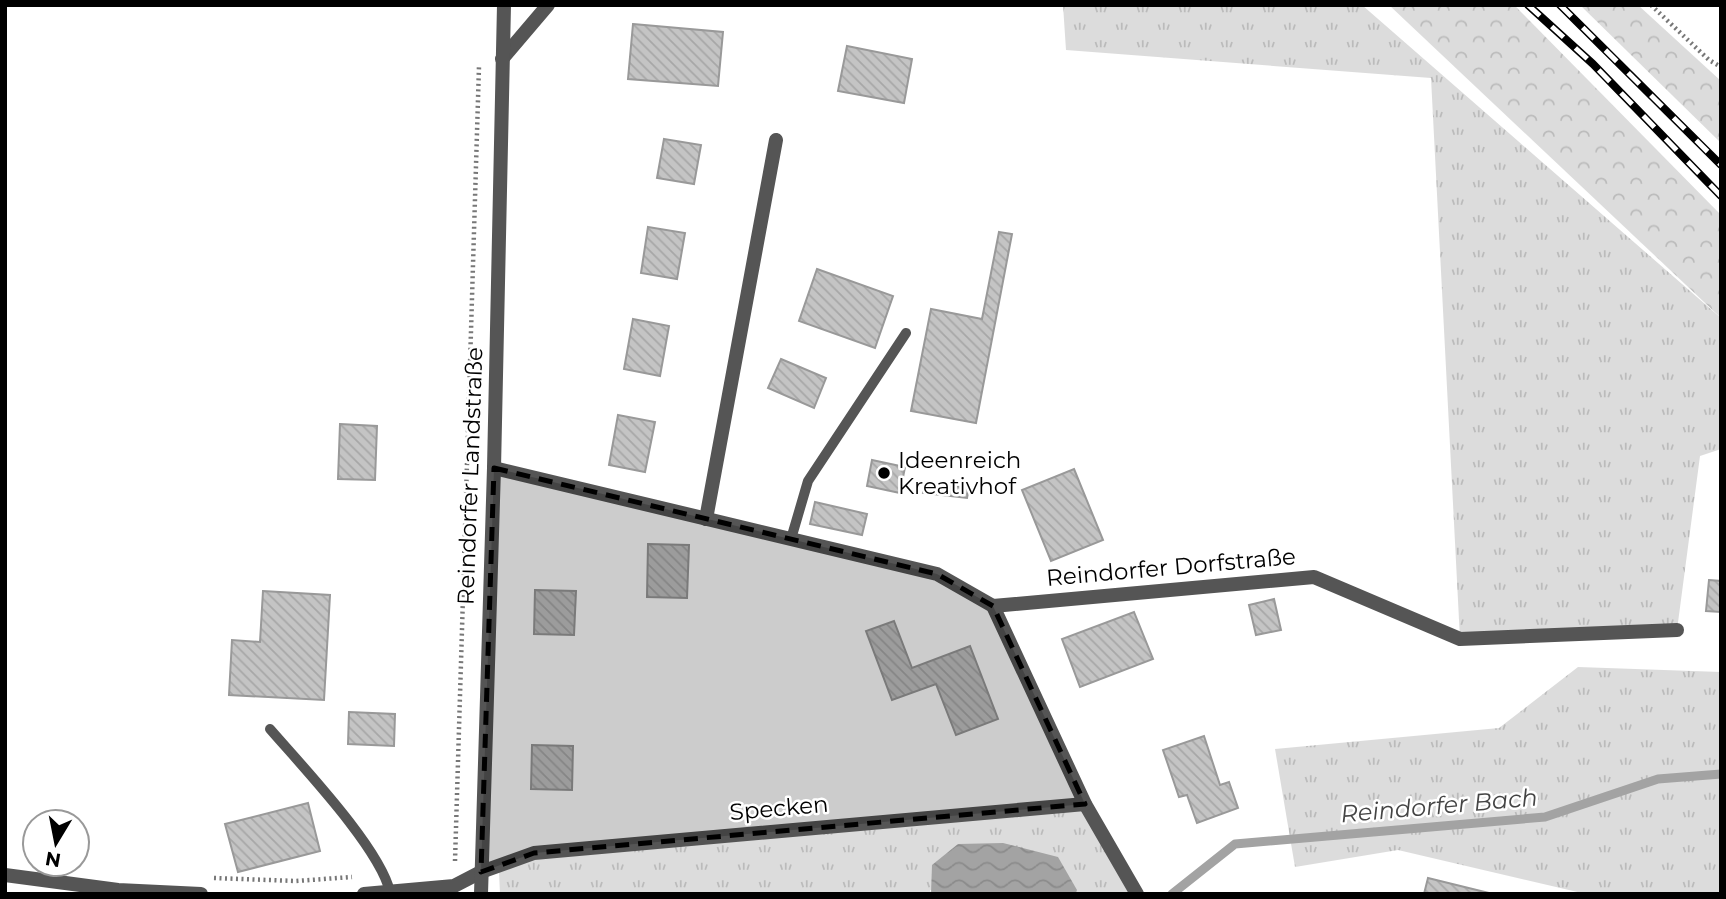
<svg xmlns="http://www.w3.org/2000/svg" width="1726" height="899" viewBox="0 0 1726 899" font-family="Montserrat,sans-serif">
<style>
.grass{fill:url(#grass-tufts)}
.forest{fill:url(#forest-crowns)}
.water{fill:url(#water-waves)}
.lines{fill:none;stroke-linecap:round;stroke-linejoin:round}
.stream{stroke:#a3a3a3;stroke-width:9}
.building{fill:url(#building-back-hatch);stroke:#999;stroke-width:2}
.path{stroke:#777;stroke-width:4.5;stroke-dasharray:2 3.5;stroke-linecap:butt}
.service{stroke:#555;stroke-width:10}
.minor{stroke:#555;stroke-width:14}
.tertiary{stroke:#555;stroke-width:14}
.rail-casing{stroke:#000;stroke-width:8}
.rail{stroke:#fff;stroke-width:5;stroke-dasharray:16;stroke-linecap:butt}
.marked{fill:#000;fill-opacity:0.2;stroke:#000;stroke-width:5;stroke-dasharray:14 9;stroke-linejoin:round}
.poi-dot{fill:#000;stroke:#fff;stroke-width:2.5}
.labels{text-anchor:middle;stroke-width:5;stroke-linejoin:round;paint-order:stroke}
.poi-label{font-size:23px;fill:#000;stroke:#fff;text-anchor:start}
.street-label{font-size:23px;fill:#000;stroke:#fff}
.water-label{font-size:24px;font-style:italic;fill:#444;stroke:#fff}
</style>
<defs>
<pattern id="grass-tufts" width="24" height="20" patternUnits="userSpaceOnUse" patternTransform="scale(1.75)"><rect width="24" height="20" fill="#dcdcdc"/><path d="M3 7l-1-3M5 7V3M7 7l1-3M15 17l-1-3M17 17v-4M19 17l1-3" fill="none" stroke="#bbb"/></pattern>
<pattern id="forest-crowns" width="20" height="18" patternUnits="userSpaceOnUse" patternTransform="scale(1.75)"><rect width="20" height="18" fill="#dcdcdc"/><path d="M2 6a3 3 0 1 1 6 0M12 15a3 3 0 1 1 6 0" fill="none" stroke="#bbb"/></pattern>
<pattern id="water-waves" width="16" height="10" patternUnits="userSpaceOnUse" patternTransform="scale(1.75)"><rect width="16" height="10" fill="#a3a3a3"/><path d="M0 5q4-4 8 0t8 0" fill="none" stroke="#8b8b8b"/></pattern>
<pattern id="building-back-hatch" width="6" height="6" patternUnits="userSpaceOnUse" patternTransform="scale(1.75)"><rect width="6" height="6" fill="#c4c4c4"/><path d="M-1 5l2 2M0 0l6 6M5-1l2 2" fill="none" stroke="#a7a7a7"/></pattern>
</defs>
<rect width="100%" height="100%" fill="#fff"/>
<g class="grass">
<path d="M 1063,5 L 1362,5 L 1721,318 L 1721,449 L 1700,456 L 1677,630 L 1460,639 L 1431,78 L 1066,50 Z"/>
<path d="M 1578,667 L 1721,672 L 1721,894 L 1586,894 L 1398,850 L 1295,867 L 1275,749 L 1499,728 Z"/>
<path d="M 1082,808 L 1132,894 L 1076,894 L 1077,890 L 930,890 L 931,894 L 500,894 L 499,872 L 535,859 Z"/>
</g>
<g class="forest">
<path d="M 1389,5 L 1514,5 L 1522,13 L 1721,215 L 1721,318 Z"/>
<path d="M 1580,5 L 1638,5 L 1721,81 L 1721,143 Z"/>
</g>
<path class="water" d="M 1003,843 L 1058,857 L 1077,890 L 1076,894 L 931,894 L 932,865 L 958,844 Z"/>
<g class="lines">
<path class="stream" d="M 1172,894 L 1235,844 L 1545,817 L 1658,779 L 1721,774"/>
</g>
<g class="building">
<path d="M 633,24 L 723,32 L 718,86 L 628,79 Z"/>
<path d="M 847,46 L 912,59 L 904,103 L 838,91 Z"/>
<path d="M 664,139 L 701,145 L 694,184 L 657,178 Z"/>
<path d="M 648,227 L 685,233 L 677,279 L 641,273 Z"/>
<path d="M 999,232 L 1012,234 L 976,423 L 911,411 L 931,309 L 982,319 Z"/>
<path d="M 817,269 L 893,296 L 875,348 L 799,321 Z"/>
<path d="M 633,319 L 669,326 L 660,376 L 624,369 Z"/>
<path d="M 781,359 L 826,378 L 814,408 L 768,388 Z"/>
<path d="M 618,415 L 655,422 L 645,472 L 609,465 Z"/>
<path d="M 340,424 L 377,426 L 375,480 L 338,479 Z"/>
<path d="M 872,460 L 905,467 L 900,493 L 867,486 Z"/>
<path d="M 1074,469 L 1103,540 L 1051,561 L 1022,490 Z"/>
<path d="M 925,482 L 969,488 L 967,498 L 923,493 Z"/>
<path d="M 815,502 L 867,514 L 862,535 L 810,524 Z"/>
<path d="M 648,544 L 689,545 L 687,598 L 647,597 Z"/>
<path d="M 1709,580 L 1721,581 L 1721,612 L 1706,611 Z"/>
<path d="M 535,590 L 576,591 L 574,635 L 534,634 Z"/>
<path d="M 263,591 L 330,595 L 324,700 L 229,695 L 232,640 L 260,642 Z"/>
<path d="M 1274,599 L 1281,630 L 1256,635 L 1249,605 Z"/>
<path d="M 1134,612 L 1153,659 L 1080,687 L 1062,639 Z"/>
<path d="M 894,621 L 912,668 L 970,646 L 998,719 L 956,735 L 936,684 L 892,700 L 866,631 Z"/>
<path d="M 349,712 L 395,714 L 394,746 L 348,744 Z"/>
<path d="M 1204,736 L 1220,785 L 1229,782 L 1238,808 L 1197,823 L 1187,795 L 1179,797 L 1163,750 Z"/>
<path d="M 532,745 L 573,746 L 572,790 L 531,789 Z"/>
<path d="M 308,803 L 320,851 L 238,872 L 225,824 Z"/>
<path d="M 1428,878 L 1493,894 L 1424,894 Z"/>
</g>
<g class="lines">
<g class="path">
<path d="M 1651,5 L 1709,60 L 1721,67"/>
<path d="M 455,861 L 479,66"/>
<path d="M 214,878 L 296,881 L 352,877"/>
</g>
<g class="service">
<path d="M 791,539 L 808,481 L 906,333"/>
<path d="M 270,729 C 302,766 380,848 390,892"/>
</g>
<g class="minor">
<path d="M 502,59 L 548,5"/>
<path d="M 494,468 L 937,574 L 993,606 L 1085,804 L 1137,894"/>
<path d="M 706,519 L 776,140"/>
<path d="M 993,606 L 1314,577 L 1460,639 L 1677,630"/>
<path d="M 5,875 L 118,890 L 201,894"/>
<path d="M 364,894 L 454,886 L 481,872 L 534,853 L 1085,804"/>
</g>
<path class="tertiary" d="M 481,894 L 494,468 L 504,5"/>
<defs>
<g id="rail">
<path d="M 1528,5 L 1593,64 L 1721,196"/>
<path d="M 1560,5 L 1721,165"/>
</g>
</defs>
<use href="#rail" class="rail-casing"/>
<use href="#rail" class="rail"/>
</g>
<path class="marked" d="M 494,468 L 937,574 L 993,606 L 1085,804 L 534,853 L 481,872 Z"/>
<circle class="poi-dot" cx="884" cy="473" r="7"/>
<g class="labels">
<g class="poi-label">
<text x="898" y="468">Ideenreich<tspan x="898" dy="26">Kreativhof</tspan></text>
</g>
<g class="street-label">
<text transform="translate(470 476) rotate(-88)" y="8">Reindorfer Landstraße</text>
<text transform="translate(1171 567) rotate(-5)" y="8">Reindorfer Dorfstraße</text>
<text transform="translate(779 808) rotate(-5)" y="8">Specken</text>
</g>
<g class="water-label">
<text transform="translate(1439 806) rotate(-5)" y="8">Reindorfer Bach</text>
</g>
</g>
<rect width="1726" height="899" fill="none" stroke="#000000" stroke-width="14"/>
<g transform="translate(56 843) rotate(190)"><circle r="33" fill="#ffffff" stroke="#999999" stroke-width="2"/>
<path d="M0-5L12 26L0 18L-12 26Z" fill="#000000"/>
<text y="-10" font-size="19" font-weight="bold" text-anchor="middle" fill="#000000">N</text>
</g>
</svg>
